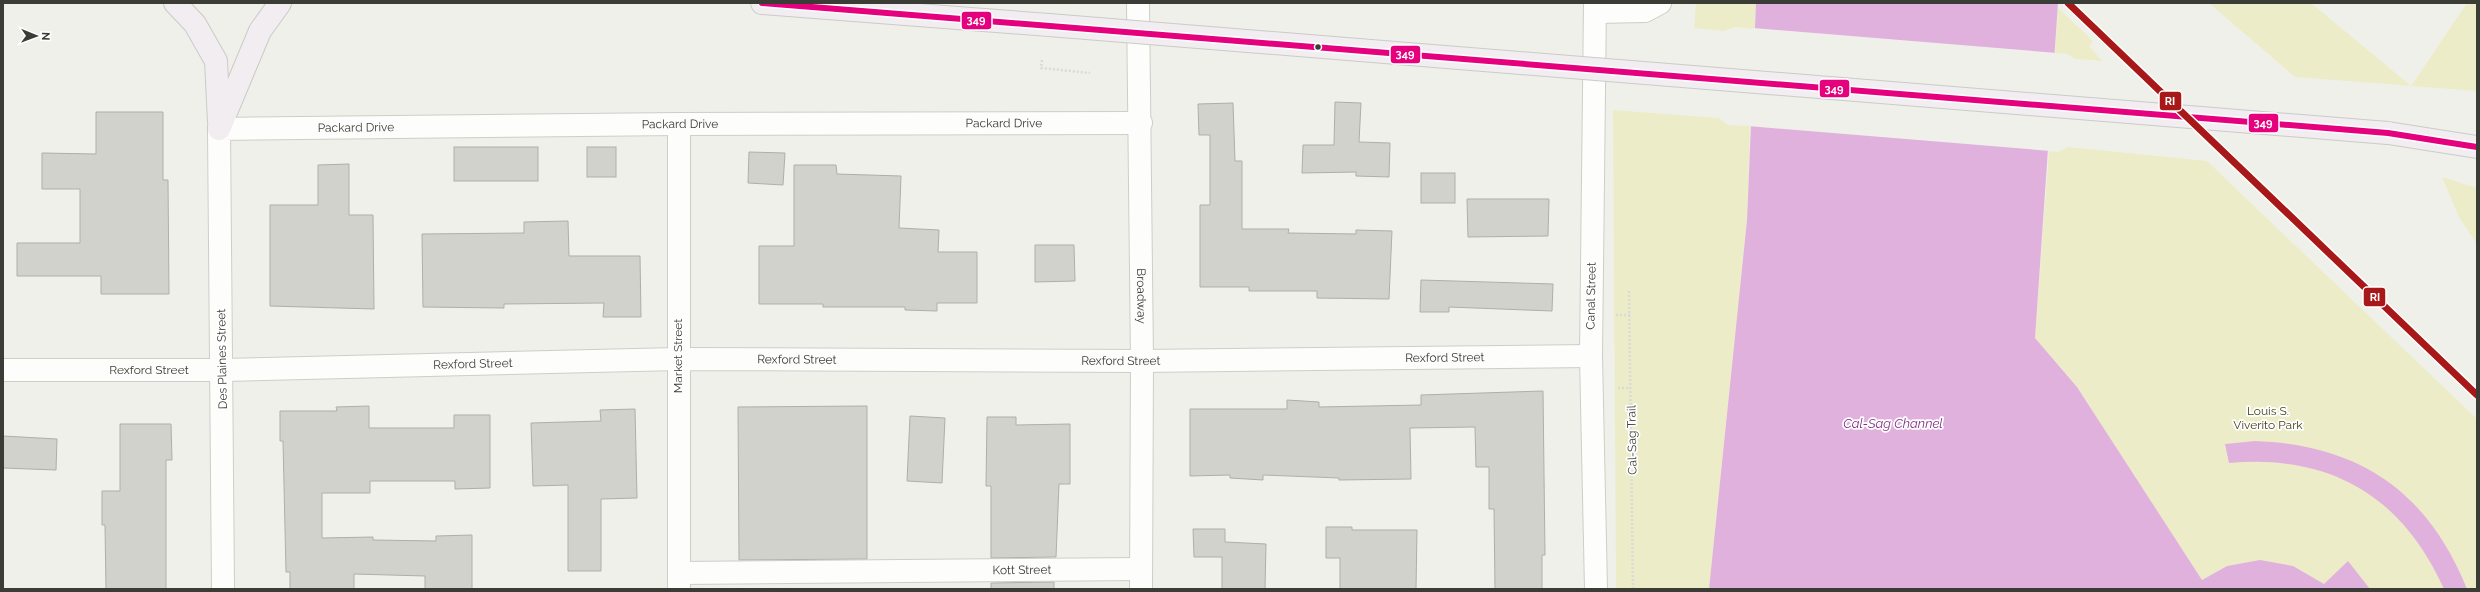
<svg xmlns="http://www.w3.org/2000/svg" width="2480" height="592" viewBox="0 0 2480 592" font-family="Raleway,sans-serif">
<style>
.green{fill:#edecc8}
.water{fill:#e1b1de}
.pier{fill:#f0f0ea}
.building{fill:#d2d2cd;stroke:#afafaa}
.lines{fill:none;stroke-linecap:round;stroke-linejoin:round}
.minor-casing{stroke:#cecec8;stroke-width:24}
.major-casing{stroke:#cbcbc8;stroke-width:24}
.path{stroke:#dadad7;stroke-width:2.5;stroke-dasharray:2 2;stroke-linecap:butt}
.minor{stroke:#fdfdfc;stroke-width:22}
.major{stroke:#f1edf0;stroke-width:22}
.major-bridge-casing{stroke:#cbcbc8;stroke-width:24;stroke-linecap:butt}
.major-bridge{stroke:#f1edf0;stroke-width:22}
.bus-1-casing{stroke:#fff;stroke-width:9}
.bus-1{stroke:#e5007d;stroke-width:6}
.rail-1-casing{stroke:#fff;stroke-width:10}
.rail-1{stroke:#a81818;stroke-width:7}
.bus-dot{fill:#3c3c36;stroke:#fff;stroke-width:1.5}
.labels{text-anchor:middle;stroke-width:3.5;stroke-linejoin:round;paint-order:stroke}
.street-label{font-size:12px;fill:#3c3c36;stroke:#fff}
.park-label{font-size:12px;fill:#46431a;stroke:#fff}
.water-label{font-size:13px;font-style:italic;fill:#7f3181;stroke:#fff}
.line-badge{stroke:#fff;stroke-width:1.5}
.badge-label{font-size:11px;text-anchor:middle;font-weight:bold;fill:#fff}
</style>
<rect width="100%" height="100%" fill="#f0f0ea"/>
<g class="green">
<path d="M 1696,3 L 1756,3 L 1755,29 L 1735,27 L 1724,31 L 1694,28 Z"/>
<path d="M 2209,3 L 2311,3 L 2411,86 L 2467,3 L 2477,3 L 2477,91 L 2295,77 Z"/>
<path d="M 2058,8 L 2093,41 L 2089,46 L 2102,61 L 2075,59 L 2067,54 L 2055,53 Z"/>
<path d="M 1613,110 L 1719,118 L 1728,125 L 1750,126 L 1747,220 L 1709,589 L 1616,589 Z"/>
<path d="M 2068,147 L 2207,161 L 2477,419 L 2477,589 L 2328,589 L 2227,566 L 2202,580 L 2077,387 L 2035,338 L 2049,151 L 2058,152 Z"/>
<path d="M 2442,177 L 2477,188 L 2477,244 L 2459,217 Z"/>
</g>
<g class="water">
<path d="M 1756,3 L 2058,3 L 2035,338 L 2077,387 L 2202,580 L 2227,566 L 2260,560 L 2293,566 L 2324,584 L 2348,561 L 2370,589 L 1709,589 L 1747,220 Z"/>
<path d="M 2255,441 C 2360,445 2428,492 2467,589 L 2444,589 C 2402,496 2331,454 2229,463 L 2225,444 Z"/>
</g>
<path class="pier" d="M 1753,28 L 2057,53 L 2051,151 L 1748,126 Z"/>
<g class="building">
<path d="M 1335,102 L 1361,103 L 1359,142 L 1390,143 L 1389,177 L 1356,176 L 1356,172 L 1302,173 L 1303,145 L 1334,145 Z"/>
<path d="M 1233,103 L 1235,161 L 1242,161 L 1242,229 L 1289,229 L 1288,233 L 1356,234 L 1356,230 L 1392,231 L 1389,299 L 1317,298 L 1317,291 L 1249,291 L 1249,287 L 1200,287 L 1200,205 L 1210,205 L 1210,135 L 1199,135 L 1198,104 Z"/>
<path d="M 96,112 L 163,112 L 163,180 L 168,180 L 169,294 L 101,294 L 101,276 L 17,276 L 17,243 L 80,243 L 80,189 L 42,189 L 42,153 L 96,154 Z"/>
<rect x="454" y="147" width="84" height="34"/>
<rect x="587" y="147" width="29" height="30"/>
<path d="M 749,152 L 785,153 L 783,185 L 748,183 Z"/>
<path d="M 349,164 L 349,215 L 373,215 L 374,309 L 270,306 L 270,205 L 318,205 L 318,165 Z"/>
<path d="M 794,165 L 836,165 L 837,174 L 901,176 L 899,228 L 939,230 L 938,252 L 977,252 L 977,303 L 937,303 L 937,311 L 905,310 L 905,307 L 823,307 L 823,304 L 759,304 L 759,246 L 794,246 Z"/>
<rect x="1421" y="173" width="34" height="30"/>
<path d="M 1467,199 L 1549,199 L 1548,236 L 1468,237 Z"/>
<path d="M 568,221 L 569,256 L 640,256 L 641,317 L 603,317 L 604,303 L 504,304 L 504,308 L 423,307 L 422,234 L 524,233 L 524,222 Z"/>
<path d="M 1035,245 L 1074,245 L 1075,281 L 1035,282 Z"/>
<path d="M 1421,280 L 1553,284 L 1552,311 L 1449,307 L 1449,312 L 1420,312 Z"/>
<path d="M 1543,391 L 1545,555 L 1542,555 L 1542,589 L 1495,589 L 1494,509 L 1489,509 L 1489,467 L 1476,467 L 1475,427 L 1410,428 L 1411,479 L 1339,480 L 1339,478 L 1263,475 L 1263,480 L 1230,478 L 1230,475 L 1190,476 L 1190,409 L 1287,409 L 1287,400 L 1319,402 L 1319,407 L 1421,405 L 1421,395 Z"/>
<path d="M 369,406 L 369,428 L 454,428 L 454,415 L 490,415 L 490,488 L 455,489 L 455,481 L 370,481 L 370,493 L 322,493 L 322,538 L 373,537 L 373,540 L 436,541 L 436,536 L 472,535 L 472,589 L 425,589 L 425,576 L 354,574 L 354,589 L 290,589 L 290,572 L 286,572 L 283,441 L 280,441 L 280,411 L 337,411 L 336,407 Z"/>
<path d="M 867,406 L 867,559 L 739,560 L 738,407 Z"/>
<path d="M 635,409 L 637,498 L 601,499 L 601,571 L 568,571 L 568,485 L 533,486 L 531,423 L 601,421 L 600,410 Z"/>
<path d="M 910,416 L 945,418 L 942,483 L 907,481 Z"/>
<path d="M 987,417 L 1016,417 L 1016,425 L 1070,424 L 1070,484 L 1059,484 L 1056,557 L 991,558 L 991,486 L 986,486 Z"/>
<path d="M 120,424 L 171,424 L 172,460 L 166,460 L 166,589 L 106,589 L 105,525 L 102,525 L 102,491 L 120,491 Z"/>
<path d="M 3,436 L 57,439 L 56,470 L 3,468 Z"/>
<path d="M 1326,527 L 1352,527 L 1352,530 L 1417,530 L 1416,589 L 1340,589 L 1340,558 L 1326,558 Z"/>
<path d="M 1193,529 L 1225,529 L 1225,542 L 1266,544 L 1265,589 L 1222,589 L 1222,557 L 1194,557 Z"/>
<path d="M 1054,582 L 1054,589 L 991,589 L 991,583 Z"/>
</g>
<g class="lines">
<defs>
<g id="minor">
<path id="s1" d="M 1138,3 L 1142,361 L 1141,589"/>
<path d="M 1595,3 L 1591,356 L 1596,589"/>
<path d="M 1595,12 L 1645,11 L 1660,3"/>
<path d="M 679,124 L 679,589"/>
<path id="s2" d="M 3,370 L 222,370 L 678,359 L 1142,361 L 1591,356"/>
<path id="s3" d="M 679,573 L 1141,569"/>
<path id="s4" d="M 223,589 L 219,129 L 679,124 L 1141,123"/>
</g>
<g id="major">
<path d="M 175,3 L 195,24 L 216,61 L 219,122"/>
<path d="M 762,3 L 1049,25"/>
<path d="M 219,129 L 260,31 L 280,3"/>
<path d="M 2388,133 L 2477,147"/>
</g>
</defs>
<use href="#minor" class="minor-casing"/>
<use href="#major" class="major-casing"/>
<g class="path">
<path d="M 1042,60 L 1041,68 L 1090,73"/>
<path d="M 1629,291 L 1633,589"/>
<path d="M 1616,315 L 1630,315"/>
<path d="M 1618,388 L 1631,388"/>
</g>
<use href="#minor" class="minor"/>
<use href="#major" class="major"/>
<defs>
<path id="major-bridge" d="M 1049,25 L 2388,133"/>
</defs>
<use href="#major-bridge" class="major-bridge-casing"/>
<use href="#major-bridge" class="major-bridge"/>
<defs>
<path id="bus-1" d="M 762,3 L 2388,133 L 2477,147"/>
</defs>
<use href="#bus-1" class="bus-1-casing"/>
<use href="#bus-1" class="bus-1"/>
<defs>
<path id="rail-1" d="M 2068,3 L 2477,395"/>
</defs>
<use href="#rail-1" class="rail-1-casing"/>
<use href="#rail-1" class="rail-1"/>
</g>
<circle class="bus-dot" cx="1318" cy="47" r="3.5"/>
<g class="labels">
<g class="street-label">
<text dy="4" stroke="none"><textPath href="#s4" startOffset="1245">Packard Drive</textPath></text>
<text dy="4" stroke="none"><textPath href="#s4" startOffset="921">Packard Drive</textPath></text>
<text dy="4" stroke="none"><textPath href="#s4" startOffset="597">Packard Drive</textPath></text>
<text dy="4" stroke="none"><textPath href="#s1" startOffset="293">Broadway</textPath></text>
<text transform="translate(1591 296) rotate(-89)" y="4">Canal Street</text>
<text transform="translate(678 356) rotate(-90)" y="4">Market Street</text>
<text dy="4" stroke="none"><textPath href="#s2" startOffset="1442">Rexford Street</textPath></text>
<text transform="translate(222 359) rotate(-91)" y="4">Des Plaines Street</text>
<text dy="4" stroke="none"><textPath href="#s2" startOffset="794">Rexford Street</textPath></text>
<text dy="4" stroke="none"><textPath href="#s2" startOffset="1118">Rexford Street</textPath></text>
<text dy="4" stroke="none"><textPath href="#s2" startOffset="470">Rexford Street</textPath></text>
<text dy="4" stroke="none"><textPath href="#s2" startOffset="146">Rexford Street</textPath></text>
<text transform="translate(1632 440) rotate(-91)" y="4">Cal-Sag Trail</text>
<text dy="4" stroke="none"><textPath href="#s3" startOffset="343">Kott Street</textPath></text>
</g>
<g class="park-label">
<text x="2268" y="415">Louis S.<tspan x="2268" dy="14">Viverito Park</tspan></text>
</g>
<g class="water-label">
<text x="1893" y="428">Cal-Sag Channel</text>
</g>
</g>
<g class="line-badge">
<rect x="961" y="11" width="31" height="19" rx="4" fill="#e5007d"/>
<rect x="1390" y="45" width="31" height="19" rx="4" fill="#e5007d"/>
<rect x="1819" y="79" width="31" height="19" rx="4" fill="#e5007d"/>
<rect x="2159" y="91" width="23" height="20" rx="4" fill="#a81818"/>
<rect x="2248" y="113" width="31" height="20" rx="4" fill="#e5007d"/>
<rect x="2363" y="287" width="23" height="20" rx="4" fill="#a81818"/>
</g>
<g class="badge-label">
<text x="976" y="24">349</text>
<text x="1405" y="58">349</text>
<text x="1834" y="93">349</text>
<text x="2170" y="105">RI</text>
<text x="2263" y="127">349</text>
<text x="2375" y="301">RI</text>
</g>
<rect width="2480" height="592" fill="none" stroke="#3c3c36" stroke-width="8"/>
<g transform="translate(36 36) rotate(91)" stroke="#ffffff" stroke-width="3" paint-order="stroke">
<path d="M0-3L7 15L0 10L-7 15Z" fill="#3c3c36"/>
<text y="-6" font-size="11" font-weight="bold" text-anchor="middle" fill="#3c3c36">N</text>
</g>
</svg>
